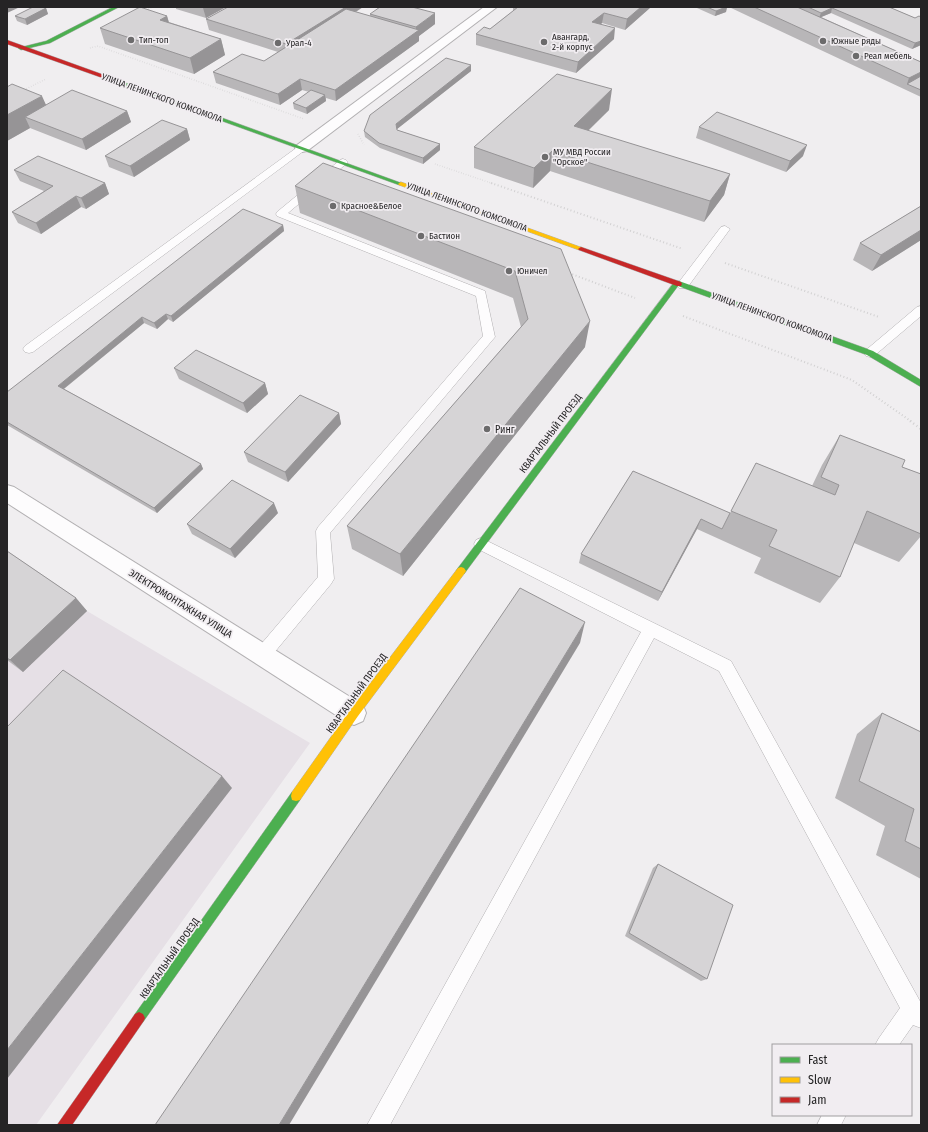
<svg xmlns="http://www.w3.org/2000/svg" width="928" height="1132" viewBox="0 0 928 1132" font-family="'Fira Sans Condensed',sans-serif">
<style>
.built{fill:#e6e0e6}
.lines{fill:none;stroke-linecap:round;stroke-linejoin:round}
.lane-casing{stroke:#b2b0b2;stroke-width:1}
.street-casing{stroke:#b2b0b2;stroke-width:2}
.fast-casing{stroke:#b2b0b2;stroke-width:1}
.slow-casing{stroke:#b2b0b2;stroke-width:1}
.jam-casing{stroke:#b2b0b2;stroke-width:1}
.path-far2{stroke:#d2d1d2;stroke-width:1.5;stroke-dasharray:0.5 2;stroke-linecap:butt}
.path-far1{stroke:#d2d1d2;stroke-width:2;stroke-dasharray:1 2.5;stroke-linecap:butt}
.path{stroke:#d2d1d2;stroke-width:2.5;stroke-dasharray:1 3;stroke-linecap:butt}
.lane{fill:#fdfcfd;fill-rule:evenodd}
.street{fill:#fdfcfd;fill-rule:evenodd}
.fast{fill:#4caf50;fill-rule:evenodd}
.slow{fill:#ffc107;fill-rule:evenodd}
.jam{fill:#c62828;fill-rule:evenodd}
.wall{fill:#b8b6b8}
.shaded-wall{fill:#969496}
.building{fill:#d6d4d6;stroke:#969496}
.poi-dot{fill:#6c6b6c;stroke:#f1edf1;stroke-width:1.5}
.labels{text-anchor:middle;stroke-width:3.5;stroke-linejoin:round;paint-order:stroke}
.far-poi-label{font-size:9px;fill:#252425;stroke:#f1edf1;text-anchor:start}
.far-street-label{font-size:9px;fill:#252425;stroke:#f1edf1}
.poi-label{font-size:10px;fill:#252425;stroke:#f1edf1;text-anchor:start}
.street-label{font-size:10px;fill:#252425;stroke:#f1edf1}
</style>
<rect width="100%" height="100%" fill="#f0eef0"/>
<path class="built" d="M 7,557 L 87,611 L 310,743 L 36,1125 L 7,1125 Z"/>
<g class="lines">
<defs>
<g id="lane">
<path d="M 302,145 L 305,146 L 307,148 L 305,150 L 33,352 L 29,353 L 25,352 L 23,349 L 25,346 L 299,146 Z"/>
<path d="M 343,159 L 346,160 L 348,162 L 346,164 L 288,213 L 485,291 L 495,337 L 330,533 L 334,579 L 331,584 L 269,659 L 263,661 L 257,659 L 255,654 L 257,649 L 318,577 L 316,531 L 318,527 L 483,336 L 476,296 L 277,216 L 276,214 L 277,212 L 340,160 Z"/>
<path d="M 725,226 L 730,229 L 687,288 L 679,288 L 677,285 L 679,282 L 721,227 Z"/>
<path d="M 921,306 L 921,316 L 874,356 L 870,357 L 866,356 L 864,353 L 866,350 L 917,307 Z"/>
<path d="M 481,538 L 731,661 L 921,1003 L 921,1028 L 913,1025 L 899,1045 L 875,1045 L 879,1038 L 900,1008 L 719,671 L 654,638 L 390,1125 L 367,1125 L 641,632 L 476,548 L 474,544 L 476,540 Z"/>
<path d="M 822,1115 L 846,1115 L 841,1125 L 817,1125 Z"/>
</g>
<g id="street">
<path d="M 484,7 L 497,7 L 307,151 L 302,152 L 297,151 L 295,148 L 297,145 Z"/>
<path d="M 7,485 L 14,487 L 363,705 L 366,713 L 363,721 L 354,725 L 345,721 L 7,503 Z"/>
</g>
<g id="fast">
<path d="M 113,7 L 119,7 L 50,43 L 21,50 L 18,48 L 46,41 Z"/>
<path d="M 114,80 L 118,80 L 404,184 L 399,185 L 114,82 Z"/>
<path d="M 675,281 L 679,281 L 873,351 L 921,380 L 921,387 L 867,355 L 678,286 L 464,574 L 458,574 L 456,571 L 458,568 Z"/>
<path d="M 296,791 L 300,792 L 301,796 L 300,800 L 143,1022 L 139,1024 L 135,1022 L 133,1018 L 135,1014 L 292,792 Z"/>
</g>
<g id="slow">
<path d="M 401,182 L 583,248 L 584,249 L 583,250 L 579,250 L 399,185 L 398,184 Z"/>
<path d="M 461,567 L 464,568 L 466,571 L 464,574 L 358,716 L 300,800 L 296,801 L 292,800 L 291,796 L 292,792 L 350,710 L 458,568 Z"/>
</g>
<g id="jam">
<path d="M 7,40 L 118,80 L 119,81 L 114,82 L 7,44 Z"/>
<path d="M 581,247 L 681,282 L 682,284 L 681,286 L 677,286 L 579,250 L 578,249 Z"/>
<path d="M 139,1012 L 143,1014 L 145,1018 L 143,1022 L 72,1125 L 57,1125 L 135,1014 Z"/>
</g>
</defs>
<use href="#lane" class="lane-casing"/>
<use href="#street" class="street-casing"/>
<use href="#fast" class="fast-casing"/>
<use href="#slow" class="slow-casing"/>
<use href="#jam" class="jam-casing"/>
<g class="path-far2">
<path d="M 146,10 L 153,7"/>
<path d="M 90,48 L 98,46 L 304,119"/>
<path d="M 22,91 L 46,79"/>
<path d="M 358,134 L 364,145"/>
<path d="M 435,164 L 494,184"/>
</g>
<g class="path-far1">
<path d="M 491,183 L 683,249"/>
<path d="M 725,263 L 879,317"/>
<path d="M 569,273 L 635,298"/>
<path d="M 683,316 L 852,380 L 912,422"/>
</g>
<path class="path" d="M 910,421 L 921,429"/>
<use href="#lane" class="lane"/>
<use href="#street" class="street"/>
<use href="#fast" class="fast"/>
<use href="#slow" class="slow"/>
<use href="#jam" class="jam"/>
</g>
<g class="wall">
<path d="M 176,7 L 226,7 L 206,18 L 176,9 Z"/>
<path d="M 228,7 L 363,7 L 356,12 L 370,16 L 370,14 L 435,24 L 419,36 L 419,41 L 336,101 L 326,98 L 326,101 L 307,114 L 294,109 L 293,103 L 309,92 L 302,90 L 280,105 L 216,83 L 213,72 L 264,61 L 278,52 L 209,30 L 206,19 Z"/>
<path d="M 513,7 L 651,7 L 625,30 L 602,23 L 601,24 L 614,39 L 576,73 L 476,45 L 476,34 L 490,29 L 513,11 Z"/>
<path d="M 697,7 L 727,7 L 726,12 L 715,16 L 697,8 Z"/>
<path d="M 729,7 L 889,7 L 915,18 L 921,17 L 921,45 L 912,49 L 831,13 L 821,17 L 921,62 L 921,97 Z"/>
<path d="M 46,8 L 48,14 L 27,25 L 17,21 L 15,16 Z"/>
<path d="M 167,16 L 169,22 L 221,39 L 225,55 L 194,74 L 105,44 L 100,28 Z"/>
<path d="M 471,65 L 471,71 L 397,129 L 397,130 L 440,144 L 440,150 L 423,164 L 380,148 L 365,137 L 364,131 Z"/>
<path d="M 7,87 L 46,105 L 127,111 L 131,122 L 86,150 L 30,128 L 7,141 Z"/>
<path d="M 609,110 L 588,131 L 730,174 L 724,195 L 704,222 L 550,171 L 533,188 L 474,168 L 474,147 Z"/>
<path d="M 699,127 L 803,156 L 786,172 L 696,138 Z"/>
<path d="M 187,129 L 190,140 L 134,177 L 109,167 L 105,156 Z"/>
<path d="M 14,170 L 105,183 L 109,194 L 86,209 L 81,207 L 41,234 L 18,223 L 12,212 L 44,191 L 20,181 Z"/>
<path d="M 295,186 L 561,249 L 585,347 L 403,576 L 352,549 L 347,526 L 521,327 L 513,298 L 300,213 Z"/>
<path d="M 921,206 L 921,240 L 872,271 L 853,260 L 860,243 Z"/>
<path d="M 283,225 L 284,231 L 173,322 L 168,319 L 157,329 L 144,323 L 64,389 L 201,464 L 203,469 L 157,513 L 7,425 L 7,392 Z"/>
<path d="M 174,368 L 265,383 L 268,394 L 247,413 L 179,379 Z"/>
<path d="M 339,413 L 341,424 L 288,482 L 248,462 L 244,452 Z"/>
<path d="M 840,435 L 902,467 L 921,474 L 921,536 L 899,562 L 854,543 L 840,577 L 820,603 L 754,573 L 761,558 L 697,529 L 658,601 L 579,563 L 581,554 L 633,471 L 730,513 L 756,463 L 812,486 L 822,465 Z"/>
<path d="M 278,513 L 235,558 L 192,534 L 187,524 Z"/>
<path d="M 7,551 L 76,598 L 87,611 L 23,672 L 7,660 Z"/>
<path d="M 882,713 L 921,732 L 921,879 L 876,855 L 885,826 L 835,798 L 857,734 Z"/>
<path d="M 658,864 L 707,979 L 701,981 L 625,936 L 653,868 Z"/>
</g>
<g class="shaded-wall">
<path d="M 7,7 L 20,7 L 7,13 Z"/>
<path d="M 204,7 L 226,7 L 206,18 L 203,8 Z"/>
<path d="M 346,7 L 363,7 L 287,55 L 286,44 Z"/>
<path d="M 641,7 L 651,7 L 625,30 L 627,19 Z"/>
<path d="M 726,7 L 727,7 L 726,12 L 715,16 L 716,11 Z"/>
<path d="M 46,8 L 48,14 L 27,25 L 25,19 Z"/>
<path d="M 832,8 L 831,13 L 819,18 L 821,13 Z"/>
<path d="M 435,13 L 435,24 L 419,36 L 419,41 L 336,101 L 335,90 L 416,32 L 416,27 Z"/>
<path d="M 604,13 L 602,23 L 591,33 L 592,22 Z"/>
<path d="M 167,16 L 171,31 L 160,20 Z"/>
<path d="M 615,28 L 614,39 L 576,73 L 578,62 Z"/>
<path d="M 221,39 L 225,55 L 194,74 L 190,58 Z"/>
<path d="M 921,41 L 921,45 L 912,49 L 915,43 Z"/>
<path d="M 471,65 L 471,71 L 397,129 L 396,124 Z"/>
<path d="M 921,72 L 921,81 L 907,84 L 909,78 Z"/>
<path d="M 300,79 L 302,90 L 280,105 L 278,94 Z"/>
<path d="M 612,89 L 609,110 L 571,147 L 574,126 Z"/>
<path d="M 325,95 L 326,101 L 307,114 L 306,108 Z"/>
<path d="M 42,96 L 51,116 L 25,117 L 30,128 L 7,141 L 7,115 Z"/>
<path d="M 127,111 L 131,122 L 86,150 L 82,139 Z"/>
<path d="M 187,129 L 190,140 L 134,177 L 130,166 Z"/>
<path d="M 440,144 L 440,150 L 423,164 L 423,158 Z"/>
<path d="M 807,145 L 803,156 L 786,172 L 790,161 Z"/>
<path d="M 552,151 L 550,171 L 533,188 L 534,168 Z"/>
<path d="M 730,174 L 724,195 L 704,222 L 710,201 Z"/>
<path d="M 105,183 L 109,194 L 86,209 L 81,198 Z"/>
<path d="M 76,196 L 81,207 L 41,234 L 36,223 Z"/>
<path d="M 283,225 L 284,231 L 173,322 L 171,316 Z"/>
<path d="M 921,230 L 921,240 L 872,271 L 881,255 Z"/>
<path d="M 166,314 L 168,319 L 157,329 L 154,323 Z"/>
<path d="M 142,317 L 144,323 L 61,391 L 58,386 Z"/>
<path d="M 590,321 L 585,347 L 403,576 L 400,554 Z"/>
<path d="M 265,383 L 268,394 L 247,413 L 243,403 Z"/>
<path d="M 339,413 L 341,424 L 288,482 L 285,472 Z"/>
<path d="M 201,464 L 203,469 L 157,513 L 154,508 Z"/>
<path d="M 274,503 L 278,513 L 235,558 L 230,549 Z"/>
<path d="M 701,519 L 697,529 L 658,601 L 662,592 Z"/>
<path d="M 76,598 L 87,611 L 23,672 L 10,660 Z"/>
<path d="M 585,622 L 580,643 L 289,1125 L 279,1125 Z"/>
<path d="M 222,776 L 232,788 L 7,1079 L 7,1050 Z"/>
</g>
<g class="building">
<path d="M 33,7 L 42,7 L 46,8 L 25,19 L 15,16 Z"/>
<path d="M 140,7 L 167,16 L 160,20 L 221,39 L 190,58 L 100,28 Z"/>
<path d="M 228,7 L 346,7 L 286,44 L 206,19 Z"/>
<path d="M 380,7 L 412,7 L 435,13 L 416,27 L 370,14 Z"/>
<path d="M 518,7 L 641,7 L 627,19 L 604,13 L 592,22 L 615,28 L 578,62 L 476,34 L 484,27 L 490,29 Z"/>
<path d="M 707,7 L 726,7 L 716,11 Z"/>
<path d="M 754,7 L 797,7 L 921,62 L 921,72 L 909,78 Z"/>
<path d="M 808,7 L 889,7 L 915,18 L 919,16 L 921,17 L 921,41 L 915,43 L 832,8 L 821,13 Z"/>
<path d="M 346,9 L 419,30 L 335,90 L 300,79 L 278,94 L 213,72 L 242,54 L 264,61 Z"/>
<path d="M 446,58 L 471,65 L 396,124 L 397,130 L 440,144 L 423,158 L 379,143 L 364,131 L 370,115 Z"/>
<path d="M 557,74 L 612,89 L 574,126 L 730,174 L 710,201 L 552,151 L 534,168 L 474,147 Z"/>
<path d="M 921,76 L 921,90 L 907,84 Z"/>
<path d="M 12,84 L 42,96 L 7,115 L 7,87 Z"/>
<path d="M 72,90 L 127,111 L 82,139 L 25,117 Z"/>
<path d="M 311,90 L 325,95 L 306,108 L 293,103 Z"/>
<path d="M 717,112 L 807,145 L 790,161 L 699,127 Z"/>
<path d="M 162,120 L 187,129 L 130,166 L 105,156 Z"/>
<path d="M 38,156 L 105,183 L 81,198 L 76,196 L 36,223 L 12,212 L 53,186 L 14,170 Z"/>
<path d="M 323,163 L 561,249 L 590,321 L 400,554 L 347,526 L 528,319 L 515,271 L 295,186 Z"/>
<path d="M 921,206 L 921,230 L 881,255 L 860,243 Z"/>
<path d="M 243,209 L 283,225 L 171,316 L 166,314 L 154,323 L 142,317 L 58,386 L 201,464 L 154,508 L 7,422 L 7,392 Z"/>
<path d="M 196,350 L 265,383 L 243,403 L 174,368 Z"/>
<path d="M 300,395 L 339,413 L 285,472 L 244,452 Z"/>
<path d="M 840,435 L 905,460 L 902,467 L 921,474 L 921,534 L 867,511 L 840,577 L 769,546 L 777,530 L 731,511 L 756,463 L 835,495 L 839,485 L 821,477 Z"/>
<path d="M 633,471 L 730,513 L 722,529 L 701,519 L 662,592 L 581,554 Z"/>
<path d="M 232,480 L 274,503 L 230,549 L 187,524 Z"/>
<path d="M 7,551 L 76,598 L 10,660 L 7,658 Z"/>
<path d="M 520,588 L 585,622 L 279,1125 L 155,1125 Z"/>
<path d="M 63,670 L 222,776 L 7,1050 L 7,727 Z"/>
<path d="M 882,713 L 921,732 L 921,849 L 905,841 L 914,809 L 859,781 Z"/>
<path d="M 658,864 L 733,905 L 707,979 L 629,933 Z"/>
</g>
<g class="poi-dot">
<circle cx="131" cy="40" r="4"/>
<circle cx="823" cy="41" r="4"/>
<circle cx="544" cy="42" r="4"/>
<circle cx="278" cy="43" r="4"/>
<circle cx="856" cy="56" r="4"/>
<circle cx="545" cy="157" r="4"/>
<circle cx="333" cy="206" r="4"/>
<circle cx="421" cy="236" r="4"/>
<circle cx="509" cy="271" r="4"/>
<circle cx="487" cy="429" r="4"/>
</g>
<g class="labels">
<g class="far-poi-label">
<text x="552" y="40">Авангард,<tspan x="552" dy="10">2-й корпус</tspan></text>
<text x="139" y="43">Тип-топ</text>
<text x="831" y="44">Южные ряды</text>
<text x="286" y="46">Урал-4</text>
<text x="864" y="59">Реал мебель</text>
<text x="553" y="155">МУ МВД России<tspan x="553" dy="10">"Орское"</tspan></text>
<text x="341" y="209">Красное&amp;Белое</text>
<text x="429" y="239">Бастион</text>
<text x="517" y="274">Юничел</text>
</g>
<g class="far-street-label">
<text transform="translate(162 98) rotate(20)" y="3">УЛИЦА ЛЕНИНСКОГО КОМСОМОЛА</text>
<text transform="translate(467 207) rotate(20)" y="3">УЛИЦА ЛЕНИНСКОГО КОМСОМОЛА</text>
<text transform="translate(772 317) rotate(20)" y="3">УЛИЦА ЛЕНИНСКОГО КОМСОМОЛА</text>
</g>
<g class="poi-label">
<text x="495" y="433">Ринг</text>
</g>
<g class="street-label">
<text transform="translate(550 433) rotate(-53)" y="4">КВАРТАЛЬНЫЙ ПРОЕЗД</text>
<text transform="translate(181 603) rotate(32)" y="4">ЭЛЕКТРОМОНТАЖНАЯ УЛИЦА</text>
<text transform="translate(356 693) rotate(-54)" y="4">КВАРТАЛЬНЫЙ ПРОЕЗД</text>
<text transform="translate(169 958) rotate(-55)" y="4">КВАРТАЛЬНЫЙ ПРОЕЗД</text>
</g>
</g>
<rect width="928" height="1132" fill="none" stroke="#252425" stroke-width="16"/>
<rect x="772" y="1044" width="140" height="72" fill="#f1edf1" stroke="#9f9d9f"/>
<rect x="780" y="1057" width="20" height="6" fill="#4caf50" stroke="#9f9d9f"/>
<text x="808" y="1064" font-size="12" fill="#252425">Fast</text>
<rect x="780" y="1077" width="20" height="6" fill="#ffc107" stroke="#9f9d9f"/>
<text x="808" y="1084" font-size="12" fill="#252425">Slow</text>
<rect x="780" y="1097" width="20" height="6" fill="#c62828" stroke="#9f9d9f"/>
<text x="808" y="1104" font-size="12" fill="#252425">Jam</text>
</svg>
